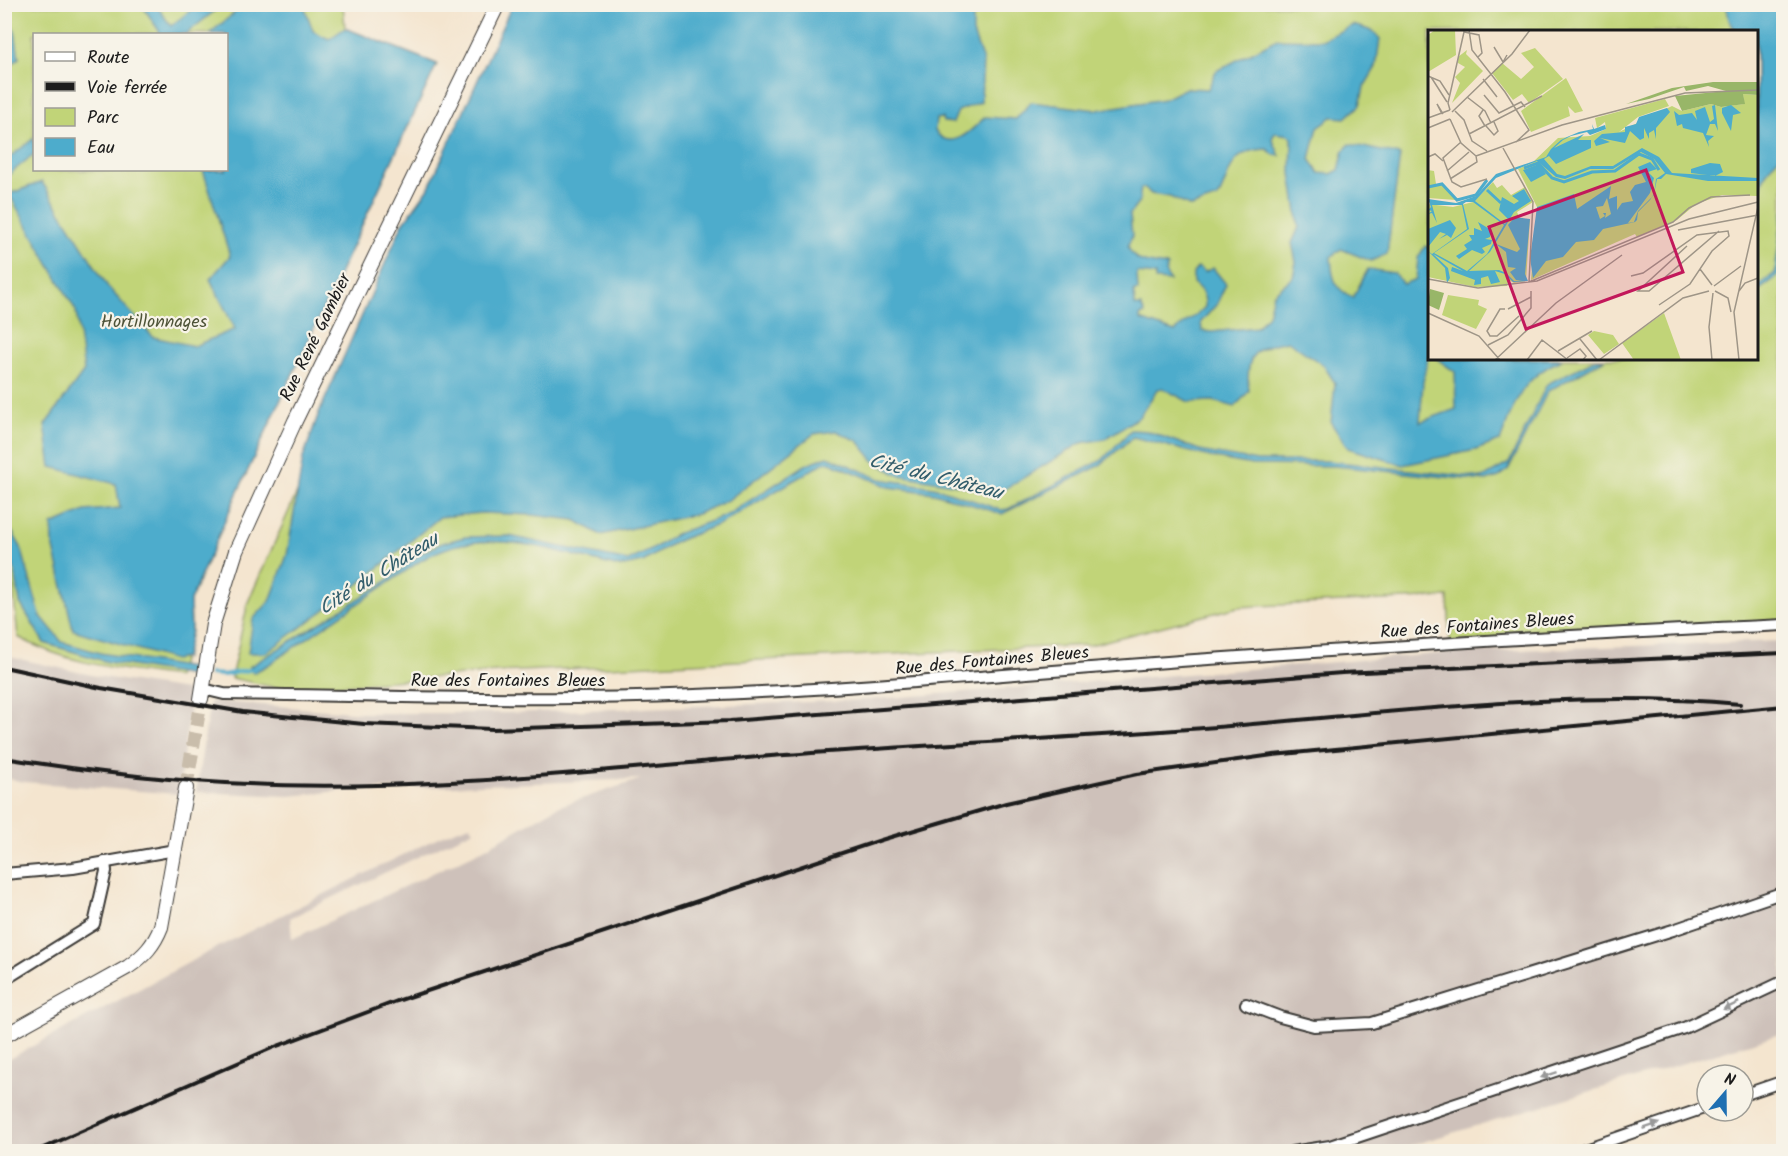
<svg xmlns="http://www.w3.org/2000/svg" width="1788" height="1156" viewBox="0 0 1788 1156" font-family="Kalam,sans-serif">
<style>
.industrial{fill:#cec1ba}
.green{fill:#c1d478;stroke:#6e784a;stroke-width:1.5;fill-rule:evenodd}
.water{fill:#4daccc;stroke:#346474;stroke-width:1.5;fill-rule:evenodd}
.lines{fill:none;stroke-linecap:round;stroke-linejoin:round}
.stream{stroke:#4daccc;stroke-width:4}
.tertiary-tunnel{stroke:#c9bdab;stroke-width:14;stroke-dasharray:14 7;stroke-linecap:butt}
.minor-casing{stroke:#3c3a37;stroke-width:14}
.tertiary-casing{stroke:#3c3a37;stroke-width:16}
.minor{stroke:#fff;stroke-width:10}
.tertiary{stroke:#fff;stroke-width:14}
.rail{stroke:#1c1c1c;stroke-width:4}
.oneway{fill:#999}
.labels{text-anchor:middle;stroke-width:4.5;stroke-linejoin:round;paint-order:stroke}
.park-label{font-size:18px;fill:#4e5338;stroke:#f7f3e8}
.street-label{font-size:18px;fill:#1c1c1c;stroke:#f7f3e8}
.water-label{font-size:20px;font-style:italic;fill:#325d6b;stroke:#f7f3e8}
.inset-river{fill:none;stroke:#4daccc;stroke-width:3}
.inset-road{fill:none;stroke:#9e9587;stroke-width:1.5}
.view{fill:#c2185b;fill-opacity:0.15;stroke:#c2185b;stroke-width:3}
.inset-edge{fill:none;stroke:#1c1c1c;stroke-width:3}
</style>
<rect width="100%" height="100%" fill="#f7f3e8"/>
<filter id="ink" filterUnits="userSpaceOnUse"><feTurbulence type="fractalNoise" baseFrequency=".0167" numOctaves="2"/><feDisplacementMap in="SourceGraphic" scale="12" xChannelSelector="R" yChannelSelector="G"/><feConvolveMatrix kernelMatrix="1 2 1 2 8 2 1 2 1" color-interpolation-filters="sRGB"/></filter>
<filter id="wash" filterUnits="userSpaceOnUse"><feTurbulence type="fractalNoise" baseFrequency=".008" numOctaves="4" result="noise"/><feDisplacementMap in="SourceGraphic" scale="24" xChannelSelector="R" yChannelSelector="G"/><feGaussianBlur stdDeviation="1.35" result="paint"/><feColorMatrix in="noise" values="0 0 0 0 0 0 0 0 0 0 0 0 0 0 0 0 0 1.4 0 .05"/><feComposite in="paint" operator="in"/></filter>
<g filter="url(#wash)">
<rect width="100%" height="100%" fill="#f4e5cf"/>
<g class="industrial">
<path d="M 1783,641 L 1783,1033 L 1393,1151 L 5,1152 L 5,1061 L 216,948 L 443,835 L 470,825 L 474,830 L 290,918 L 292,939 L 484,849 L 557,807 L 641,779 L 349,790 L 289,796 L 196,792 L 210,701 L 363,713 L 507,713 L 865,700 L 1459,652 Z"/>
<path d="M 5,656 L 96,676 L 192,691 L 178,794 L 24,782 L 5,778 Z"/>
</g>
<g class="green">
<path d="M 5,5 L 343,5 L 345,28 L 437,64 L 235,498 L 190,601 L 191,631 L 177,677 C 122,669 68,665 18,637 L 13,588 L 5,602 ZM 34,34 L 226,34 L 226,170 L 34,170 Z"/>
<path d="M 516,5 L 1783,5 L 1783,625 L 1450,643 L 1448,597 L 1238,607 L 1090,645 L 498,672 L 286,690 L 231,678 L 248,602 ZM 1430,32 L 1756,32 L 1756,358 L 1430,358 Z"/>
</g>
<g class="water">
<path d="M 142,5 L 156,5 L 171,26 L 197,5 L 222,5 L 186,34 L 161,34 Z"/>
<path d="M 244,5 L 304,5 L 313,31 L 329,39 L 345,28 L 437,64 L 235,498 L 190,601 L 191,631 L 185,658 L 174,660 L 73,630 L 53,544 L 52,525 L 85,511 L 120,508 L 116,484 L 51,467 L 45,425 L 84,371 L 76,311 L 9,194 L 42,182 L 108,287 L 153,337 L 194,346 L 235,329 L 210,279 L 230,256 L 203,170 L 226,170 L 226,34 L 209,34 Z"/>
<path d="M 512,5 L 973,5 L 973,33 L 983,61 L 981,102 L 958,111 L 953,123 L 943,122 L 942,118 L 936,119 L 935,131 C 951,153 972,130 985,117 L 1016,119 L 1031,102 L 1097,110 L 1164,99 L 1186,88 L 1208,89 L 1216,71 L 1277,39 L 1322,40 L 1353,25 L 1373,31 L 1380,39 L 1376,67 L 1364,87 L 1360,105 L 1346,118 L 1332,117 L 1318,127 L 1310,159 L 1319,173 L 1331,174 L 1339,170 L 1344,150 L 1350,144 L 1400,155 L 1387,254 L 1371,261 L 1341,249 L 1331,257 C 1332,276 1334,290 1353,297 L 1368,269 L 1394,273 L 1403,284 L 1416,279 L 1418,258 L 1425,246 L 1429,247 L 1429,353 L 1423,382 L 1420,422 L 1456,409 L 1455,372 L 1437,359 L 1563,359 C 1521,378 1516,400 1500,441 L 1476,450 L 1403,465 L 1348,448 L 1331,423 L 1335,383 L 1324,366 L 1288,341 C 1253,347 1245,355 1249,391 L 1235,407 L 1213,401 L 1189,402 L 1162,388 L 1157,390 L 1139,417 L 1105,439 L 1081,443 L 1000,492 L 898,475 L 875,462 L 858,441 L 836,431 L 814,434 L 728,500 L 697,514 L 601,535 L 575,520 L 532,515 L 482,513 L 440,517 L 349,592 L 266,653 L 248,653 L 253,619 L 270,601 L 287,555 L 303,458 L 318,415 L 402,225 L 428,189 ZM 1275,133 L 1289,135 L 1292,138 L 1291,173 L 1299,227 L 1292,243 L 1296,262 L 1293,277 L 1273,294 L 1268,315 L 1257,327 L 1212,332 L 1202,331 L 1201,322 L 1217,304 L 1226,284 L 1213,268 L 1205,272 L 1198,267 L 1193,273 L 1193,283 C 1202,290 1206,296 1205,307 C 1196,317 1183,322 1175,332 L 1140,320 L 1140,316 L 1145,314 L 1141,306 L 1135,306 L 1134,291 L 1138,291 L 1137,273 L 1155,275 L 1155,280 L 1170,281 L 1165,272 L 1168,266 C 1151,263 1134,265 1128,246 L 1132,236 L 1130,214 L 1139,202 L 1141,188 L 1145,188 L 1151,194 L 1170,197 L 1191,207 L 1218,198 C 1232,172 1228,150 1267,149 L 1274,155 L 1280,156 L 1272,138 Z"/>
<path d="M 1726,5 L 1783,5 L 1783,153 C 1766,167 1762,181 1757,202 L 1756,32 L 1736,31 L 1729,20 Z"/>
<path d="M 4,9 L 15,31 L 19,58 L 5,71 Z"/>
<path d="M 34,138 L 34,154 L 5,178 L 5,161 Z"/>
<path d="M 1783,210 L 1780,274 L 1757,292 L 1757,287 L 1775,273 Z"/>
<path d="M 1596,359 L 1605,359 L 1548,391 L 1508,470 L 1499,477 L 1486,481 L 1334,466 L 1252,465 L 1214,458 L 1133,437 L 1099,466 L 1002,514 L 934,493 L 889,487 L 830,462 L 825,462 L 722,523 L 675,542 L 643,562 L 619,567 C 556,552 482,522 422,560 L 268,665 L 253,673 L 249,667 L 381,585 L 422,553 L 442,543 L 465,537 L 509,536 L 628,561 L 651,550 L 676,534 L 727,515 L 807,464 L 828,456 L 880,479 L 934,487 L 1001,510 L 1008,509 L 1102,460 L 1131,430 L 1147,431 L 1205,452 L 1257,461 L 1329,461 L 1483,478 L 1509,463 L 1547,384 Z"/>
<path d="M 4,518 L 21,547 L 40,615 L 62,642 L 100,653 L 198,669 L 197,677 L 108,662 L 44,643 L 20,603 L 15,572 L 5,541 Z"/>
</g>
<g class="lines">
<path class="stream" d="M 210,674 L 223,675 L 254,669"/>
</g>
</g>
<g filter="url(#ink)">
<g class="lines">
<path class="tertiary-tunnel" d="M 186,788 L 201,699"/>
<defs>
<g id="minor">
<path d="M 203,689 L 224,694 C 381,696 538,702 695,695 C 857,689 1018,673 1180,661 C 1381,647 1582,634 1784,625"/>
<path d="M 4,874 L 73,868 L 175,850"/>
<path d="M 4,980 L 94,924 L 106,871 L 105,862"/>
<path d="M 1246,1004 L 1280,1017 L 1314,1026 L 1372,1023 L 1673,930 L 1784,892"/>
<path d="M 1743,1095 L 1784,1081"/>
<path d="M 1292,1152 L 1330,1146 L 1684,1028 L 1784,981"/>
<path d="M 1576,1152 L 1707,1107"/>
</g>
<g id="tertiary">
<path d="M 201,699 L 213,624 L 236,551 L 295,421 L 498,4"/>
<path d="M 4,1036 L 128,967 C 144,956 154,945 161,927 L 186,788"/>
</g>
</defs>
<use href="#minor" class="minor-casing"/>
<use href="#tertiary" class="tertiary-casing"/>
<use href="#minor" class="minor"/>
<use href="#tertiary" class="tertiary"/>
<g class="rail">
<path d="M 4,667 L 101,688 L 243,712 L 364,724 L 492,729 L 730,721 L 1342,673 L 1784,653"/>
<path d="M 4,758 C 85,771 166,781 248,784 C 423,792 597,770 771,756 C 928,744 1085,738 1242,725 C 1407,711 1575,689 1740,704"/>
<path d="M 34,1152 L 272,1048 L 397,1001 L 881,840 L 1006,803 L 1137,774 L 1273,755 L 1784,706"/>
</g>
</g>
<defs><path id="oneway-solid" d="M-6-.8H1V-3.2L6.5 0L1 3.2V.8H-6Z" transform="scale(1.5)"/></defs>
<g class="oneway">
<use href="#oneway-solid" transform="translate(1731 1006) rotate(155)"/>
<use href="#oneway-solid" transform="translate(1549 1075) rotate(162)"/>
<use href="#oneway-solid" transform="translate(1651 1126) rotate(-19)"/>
</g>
</g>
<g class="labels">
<g class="park-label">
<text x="154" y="327">Hortillonnages</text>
</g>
<g class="street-label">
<text transform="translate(315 337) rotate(-64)" y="6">Rue René Gambier</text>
<text transform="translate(1477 625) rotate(-4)" y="6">Rue des Fontaines Bleues</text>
<text transform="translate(992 660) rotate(-5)" y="6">Rue des Fontaines Bleues</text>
<text x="508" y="686">Rue des Fontaines Bleues</text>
</g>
<g class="water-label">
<text transform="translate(936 476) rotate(14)" y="7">Cité du Château</text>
<text transform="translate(378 573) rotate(-32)" y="7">Cité du Château</text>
</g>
</g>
<g transform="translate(1428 30)">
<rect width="330" height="330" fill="#f4e5cf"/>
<path d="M 7,0 L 27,0 L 28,25 L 0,42 L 0,5 ZM 107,18 L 135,49 L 101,73 L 94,64 L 85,70 L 64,43 L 74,33 L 93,49 L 106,37 L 93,23 ZM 39,20 L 38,24 L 55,41 L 24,73 L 32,53 L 27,47 L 37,37 L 30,33 L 30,27 ZM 138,48 L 155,81 L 147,83 L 140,76 L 142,86 L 103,102 L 93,81 ZM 315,64 L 330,65 L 330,166 L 294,165 L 268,174 L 249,190 L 209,207 L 207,204 L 103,250 L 109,177 L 90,139 L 104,133 L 130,108 L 162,106 L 178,99 L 177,92 L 169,98 L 167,88 L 237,69 L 241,76 L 210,87 L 191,102 L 244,76 L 254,81 L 283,74 L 293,77 L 316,74 ZM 0,140 L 6,141 L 8,154 L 16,155 L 28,170 L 0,168 ZM 65,152 L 69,158 L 74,155 L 83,165 L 97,157 L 105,172 L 89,182 L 92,189 L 102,189 L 98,251 L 86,253 L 81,250 L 79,256 L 47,257 L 0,247 L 0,174 L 25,177 L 45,172 ZM 20,265 L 51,270 L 50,275 L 59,279 L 48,299 L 14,285 ZM 236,283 L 253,330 L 206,330 L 194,313 ZM 166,301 L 185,305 L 191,314 L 176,324 L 160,305 Z" fill="#c1d478"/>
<path d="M 285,52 L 330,52 L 330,65 L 315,64 L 317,74 L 293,77 L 283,74 L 254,81 L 247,66 L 298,61 L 280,56 L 258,61 L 256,57 L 221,69 L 198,74 L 244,58 ZM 2,259 L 16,263 L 11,280 L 0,275 Z" fill="#98b668"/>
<path d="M 287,75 L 290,101 L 287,94 L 282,94 L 278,105 L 286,106 L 280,111 L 281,117 L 275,103 L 255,98 L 254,94 L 249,96 L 246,81 L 251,85 L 264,83 L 269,90 L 267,81 L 277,77 L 282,92 L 286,89 L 284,76 ZM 303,75 L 313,83 L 305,85 L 303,101 L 294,83 L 294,78 ZM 239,78 L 242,82 L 228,98 L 228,109 L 226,100 L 221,103 L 221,109 L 216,98 L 216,108 L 212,110 L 202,101 L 197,113 L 172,108 L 182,112 L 168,116 L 166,111 L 174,104 L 197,102 L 197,97 L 208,94 L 211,87 ZM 164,94 L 166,99 L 177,95 L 178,99 L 162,105 L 159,102 L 143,106 L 135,110 L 126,118 L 156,104 L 150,110 L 163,110 L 163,118 L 128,134 L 121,126 L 116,129 L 129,144 L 137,146 L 163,136 L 185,136 L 214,118 L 231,127 L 244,143 L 330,148 L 330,151 L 280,151 L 238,144 L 233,149 L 229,149 L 226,164 L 222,170 L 210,182 L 209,190 L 207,192 L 175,199 L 166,210 L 148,212 L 135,227 L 118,231 L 105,248 L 102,228 L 109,177 L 146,164 L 149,179 L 183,156 L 181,169 L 189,166 L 189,180 L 194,173 L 205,171 L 202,162 L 207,155 L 218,152 L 210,137 L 222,132 L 229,139 L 220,142 L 226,148 L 222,163 L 200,193 L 206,192 L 210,181 L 226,165 L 228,149 L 237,143 L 226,129 L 213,122 L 185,139 L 162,139 L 137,149 L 128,147 L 109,131 L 68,148 L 47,171 L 77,194 L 80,189 L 71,180 L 74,167 L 86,174 L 91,171 L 84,166 L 96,159 L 103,171 L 86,182 L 62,222 L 41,241 L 71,240 L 78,243 L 86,251 L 94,251 L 88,250 L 82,242 L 88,238 L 80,237 L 78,222 L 68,214 L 89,222 L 92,219 L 80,195 L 87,187 L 102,189 L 97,244 L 100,251 L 85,252 L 77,244 L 67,241 L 72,252 L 63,254 L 60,246 L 53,248 L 53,254 L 46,255 L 47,250 L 23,241 L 24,237 L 35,241 L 5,224 L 20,238 L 22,248 L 19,253 L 17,238 L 0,221 L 4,224 L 39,199 L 34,175 L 4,175 L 9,193 L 4,183 L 0,184 L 4,181 L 0,180 L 3,177 L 0,169 L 28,173 L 48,166 L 68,144 L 118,127 L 123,119 L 133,110 L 139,107 L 151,102 L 165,99 ZM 179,168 L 183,184 L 177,188 L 178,183 L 175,183 L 177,186 L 172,189 L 168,177 L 175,176 ZM 38,172 L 45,172 L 76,195 L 59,224 L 39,241 L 6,223 L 41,199 L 35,174 ZM 282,133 L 292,134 L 295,142 L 287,146 L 263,143 L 263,139 ZM 111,134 L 118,144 L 103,152 L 95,140 ZM 22,190 L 28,198 L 23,208 L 19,205 L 11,209 L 18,204 L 12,202 L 0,217 L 0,199 ZM 50,192 L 63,200 L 62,207 L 57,209 L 64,210 L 63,214 L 54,218 L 57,222 L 54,224 L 44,220 L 31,229 L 28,226 L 39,219 L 36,215 L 44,210 L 41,205 L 46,205 L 46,198 L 54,201 Z" fill="#4daccc" fill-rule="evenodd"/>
<path class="inset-river" d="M 96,138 L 110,133 L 124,148 L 136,152 L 164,142 L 187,141 L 211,124 L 224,129 L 231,140M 0,157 L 14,154 L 29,170 L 48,165 L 59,150M 59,160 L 73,173"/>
<path class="inset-road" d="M 41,0 L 44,20 L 77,62 L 101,100 L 88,112M 66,17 L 75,32 L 79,25M 0,46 L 12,51 L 21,65M 3,47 L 19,72M 55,49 L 69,67M 56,65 L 71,83 L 93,72 L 97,77M 39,67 L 57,81 L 63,93M 22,80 L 20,73 L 36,2 L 51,5 L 54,23 L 50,27M 55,80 L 51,86 L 57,96M 27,81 L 36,90 L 44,111 L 59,121M 24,82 L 84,24 L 102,0M 14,84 L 9,74 L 15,84M 0,88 L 22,80M 22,89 L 33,113 L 48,126M 58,96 L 66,105 L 70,101 L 66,92M 0,98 L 22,89M 41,104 L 114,66M 33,112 L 15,128 L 24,152 L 33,157 L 59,149M 75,118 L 105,172 L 101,252M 48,126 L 134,95 L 257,63 L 330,60M 0,127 L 7,124 L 15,131M 19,141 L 41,122M 22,149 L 49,132 L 48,126M 250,200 L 330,185M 259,216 L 210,261 L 221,261 L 291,201M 272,239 L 284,255M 203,246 L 215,243 L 269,205 L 300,201 L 301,206 L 284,221 L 262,254 L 231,275M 0,249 L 50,258 L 109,251 L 261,189 L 330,172M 101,252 L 245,192 L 261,178 L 283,167 L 322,165M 286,256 L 313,236M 287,261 L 300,268 L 303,282M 311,261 L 317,253 L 330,248M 77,279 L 72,279 L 59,301 L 62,306 L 69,306 L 91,286M 80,279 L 103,267M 0,283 L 51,306 L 72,330M 152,309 L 169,330M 60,315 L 80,305 L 103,278 L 103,261M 130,321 L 164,301M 139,328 L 152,319 L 158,326 L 155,330M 67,330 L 128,273 L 194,225M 99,330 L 114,310 L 140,330M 171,330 L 255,268 L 281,261M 284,330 L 281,297 L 285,263M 311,330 L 306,282 L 330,177"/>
<path class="view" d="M 218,140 L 255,242 L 98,299 L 61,197 Z"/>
<rect width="330" height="330" class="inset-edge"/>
</g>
<rect width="1788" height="1156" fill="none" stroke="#f7f3e8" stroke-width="24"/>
<rect x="33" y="33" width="195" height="138" fill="#f7f3e8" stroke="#9f9d96" stroke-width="1.5"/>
<rect x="45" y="52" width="30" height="9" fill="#ffffff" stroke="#9f9d96" stroke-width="1.5"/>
<text x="87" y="63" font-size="18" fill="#1c1c1c">Route</text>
<rect x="45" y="82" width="30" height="9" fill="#1c1c1c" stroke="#9f9d96" stroke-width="1.5"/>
<text x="87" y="93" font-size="18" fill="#1c1c1c">Voie ferrée</text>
<rect x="45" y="108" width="30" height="18" fill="#c1d478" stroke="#9f9d96" stroke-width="1.5"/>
<text x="87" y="123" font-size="18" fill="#1c1c1c">Parc</text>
<rect x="45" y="138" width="30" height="18" fill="#4daccc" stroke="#9f9d96" stroke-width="1.5"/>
<text x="87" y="153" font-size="18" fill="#1c1c1c">Eau</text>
<g transform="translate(1725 1093) rotate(20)"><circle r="28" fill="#f7f3e8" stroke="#9f9d96" stroke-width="1.5"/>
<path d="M0-4.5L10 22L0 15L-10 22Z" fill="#1f6fb2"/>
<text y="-9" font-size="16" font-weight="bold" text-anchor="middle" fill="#1c1c1c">N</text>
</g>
</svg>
